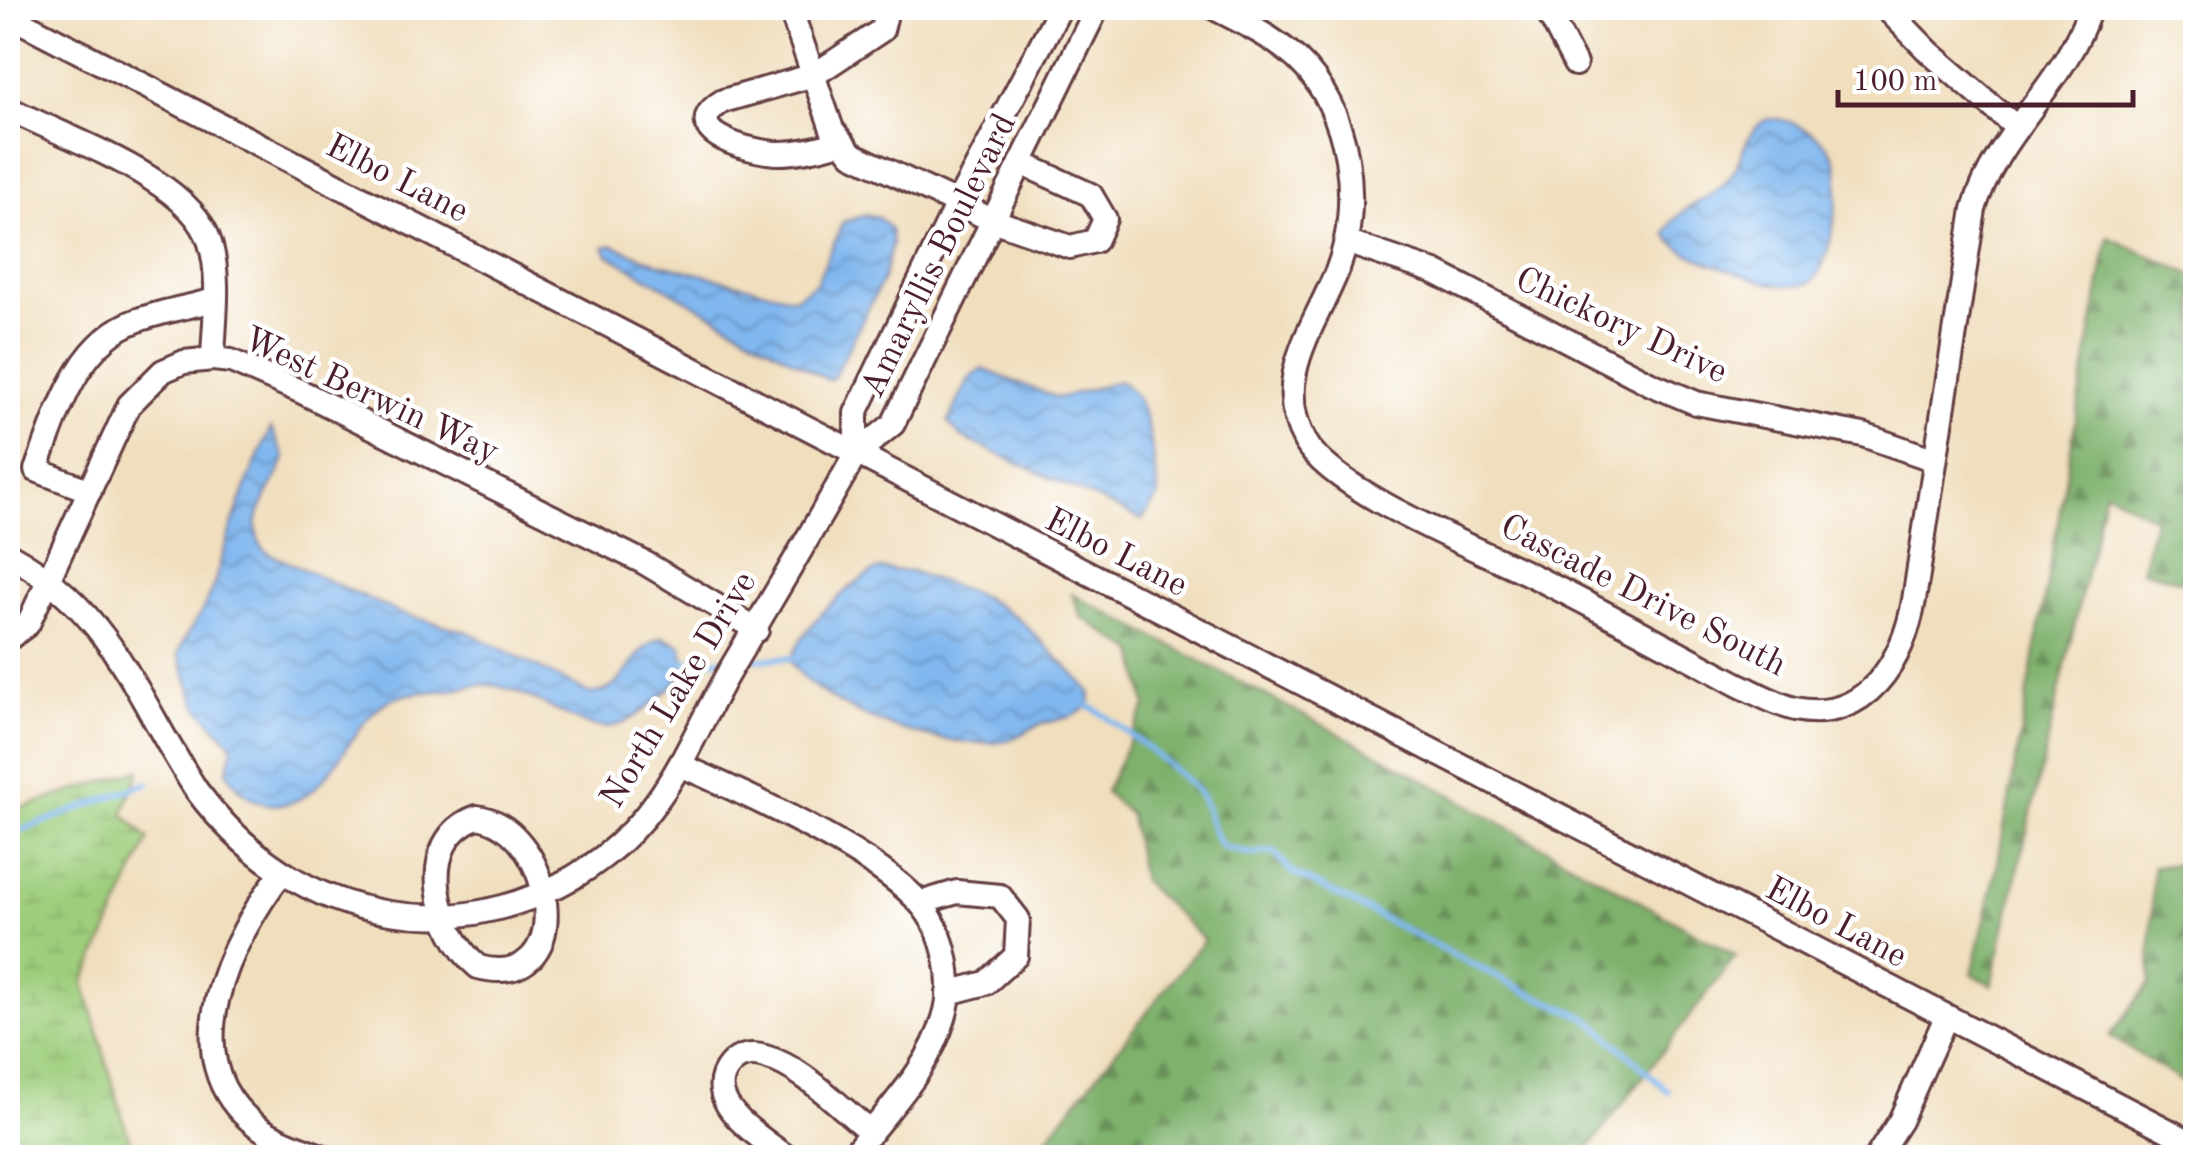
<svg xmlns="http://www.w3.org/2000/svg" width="2203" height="1165" viewBox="0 0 2203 1165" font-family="'Old Standard TT',serif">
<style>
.forest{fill:url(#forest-firs);stroke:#64684c;stroke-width:2.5}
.wetland{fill:url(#wetland-marsh);stroke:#747654;stroke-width:2.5}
.water{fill:url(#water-waves);stroke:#656b8d;stroke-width:2.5}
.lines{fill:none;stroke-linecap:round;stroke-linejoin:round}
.stream{stroke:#80b7ef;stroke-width:6}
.minor-casing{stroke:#633c41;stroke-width:28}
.minor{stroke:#fff;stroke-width:22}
.labels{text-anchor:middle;stroke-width:9;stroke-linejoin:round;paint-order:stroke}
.street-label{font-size:35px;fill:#4a1f2b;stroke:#fff}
</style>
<defs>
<pattern id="forest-firs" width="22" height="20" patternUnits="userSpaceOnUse" patternTransform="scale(2.5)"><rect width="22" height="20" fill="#7eb16c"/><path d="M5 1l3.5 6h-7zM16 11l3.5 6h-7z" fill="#698f59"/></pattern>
<pattern id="wetland-marsh" width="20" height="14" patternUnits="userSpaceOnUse" patternTransform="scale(2.5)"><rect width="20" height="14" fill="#9ece7c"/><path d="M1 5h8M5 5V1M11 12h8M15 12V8" fill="none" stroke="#8ab06b"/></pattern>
<pattern id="water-waves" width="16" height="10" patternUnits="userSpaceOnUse" patternTransform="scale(2.5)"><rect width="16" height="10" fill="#80b7ef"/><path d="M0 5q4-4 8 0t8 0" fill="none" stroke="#6b94c2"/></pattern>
</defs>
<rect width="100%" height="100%" fill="#fff"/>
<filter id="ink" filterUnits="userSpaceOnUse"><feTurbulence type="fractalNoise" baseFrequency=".01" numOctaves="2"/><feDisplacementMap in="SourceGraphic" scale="20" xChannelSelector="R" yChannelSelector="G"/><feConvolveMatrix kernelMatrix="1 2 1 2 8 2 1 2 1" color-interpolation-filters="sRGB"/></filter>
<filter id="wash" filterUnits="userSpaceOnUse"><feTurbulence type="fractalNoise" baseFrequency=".0048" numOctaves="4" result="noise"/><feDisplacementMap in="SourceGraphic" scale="40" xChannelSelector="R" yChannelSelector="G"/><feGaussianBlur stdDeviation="2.25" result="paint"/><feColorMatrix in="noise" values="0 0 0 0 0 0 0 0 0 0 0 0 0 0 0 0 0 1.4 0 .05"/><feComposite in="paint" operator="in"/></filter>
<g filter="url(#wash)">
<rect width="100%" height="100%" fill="#f0debd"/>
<g class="forest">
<path d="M 2108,237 L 2195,276 L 2195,572 L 2191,584 L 2142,570 L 2154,518 L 2105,491 L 1992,985 L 1972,974 L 1998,862 Z"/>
<path d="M 1072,594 L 1382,756 L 1736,956 L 1584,1154 L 1579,1158 L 1032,1157 L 1204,940 L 1142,881 L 1130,815 L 1105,792 L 1146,706 L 1135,652 L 1081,617 Z"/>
<path d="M 2195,864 L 2196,864 L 2195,1090 L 2110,1036 L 2150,983 L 2153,866 Z"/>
</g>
<path class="wetland" d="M 140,770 L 123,814 L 149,839 L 84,983 L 131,1146 L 143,1157 L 8,1157 L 8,812 Z"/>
<g class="water">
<path d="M 1768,118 C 1794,119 1827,136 1836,162 C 1843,184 1830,278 1807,284 C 1784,291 1754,279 1732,271 C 1710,263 1679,254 1666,234 C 1675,208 1707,202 1725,183 C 1746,161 1740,134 1768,118 Z"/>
<path d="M 866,215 L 878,217 L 890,229 L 892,244 L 883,279 L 834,377 L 828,380 L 608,255 L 604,247 L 612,245 L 657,263 L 794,298 L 816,283 L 843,222 Z"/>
<path d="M 982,369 L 1058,398 L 1119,381 C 1153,398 1152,462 1159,496 L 1142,520 L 961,437 L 948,422 L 969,379 Z"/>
<path d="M 271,428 L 285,458 C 276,488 237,525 268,553 L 399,613 L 468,632 L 589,693 C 627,696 629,647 663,637 L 681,645 C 688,665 683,677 667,691 C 653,704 629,725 609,727 C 568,731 519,673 465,687 C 440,694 404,689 383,704 C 345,731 326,813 267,804 C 249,801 236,787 227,772 L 233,746 L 197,706 L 178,654 C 186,630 207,610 214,584 C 229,531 247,478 271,428 Z"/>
<path d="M 880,569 L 913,572 L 979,595 L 1018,618 L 1083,683 L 1091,694 L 1090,704 C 1076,719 1061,718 1042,724 C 1027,729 1016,740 1000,742 C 942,750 824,713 792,663 C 792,635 854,578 880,569 Z"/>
</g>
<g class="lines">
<g class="stream">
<path d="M 742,659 L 800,658"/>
<path d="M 678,662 L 730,659"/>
<path d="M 1084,703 C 1104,713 1191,779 1201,797 C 1210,813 1210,831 1222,847 L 1251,854 L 1273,851 L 1292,872 L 1525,991 L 1588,1018 L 1668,1091"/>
<path d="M 8,835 L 148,783"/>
<path d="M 8,1143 L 27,1158"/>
</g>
</g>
</g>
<g filter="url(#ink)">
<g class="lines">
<defs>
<g id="minor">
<path d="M 790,8 L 832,129 L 852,154 L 992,220 L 1070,247 L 1095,241 L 1105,219 L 1091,195 L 1021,163"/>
<path d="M 1214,8 C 1242,22 1273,37 1297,59 C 1351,109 1363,205 1337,271 C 1315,326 1271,380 1305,441 C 1333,492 1481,550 1537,578 C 1604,612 1671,648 1737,684 C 1756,693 1775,704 1795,709 C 1866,724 1904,660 1914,600 L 1974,209 C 1997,132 2066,84 2090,8"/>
<path d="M 1546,8 L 1575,64"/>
<path d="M 1886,8 L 1929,52 L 2016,127"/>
<path d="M 8,15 L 2196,1145"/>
<path d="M 8,108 C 64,138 191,178 210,243 C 221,278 214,322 213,359"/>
<path d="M 840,142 C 820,148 800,153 779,153 C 754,153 672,132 723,101 L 814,75 L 882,30 L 885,18 L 879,8"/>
<path d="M 1346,242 L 1435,272 L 1651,384 L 1696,403 L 1863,435 L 1935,460"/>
<path d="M 856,454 L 856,413 L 958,202 L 1060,8"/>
<path d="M 90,491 L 36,470 C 57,415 77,341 138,320 C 163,311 189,307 214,300"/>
<path d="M 8,554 C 114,612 134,695 197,791 C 245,855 310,901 390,913 C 491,929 596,885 656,802 C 686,761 704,714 730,670 C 773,598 815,526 856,454 L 893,424 L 1097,8"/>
<path d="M 8,639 L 28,624 L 129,405 L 163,371 L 184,362 L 213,359 L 231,361 L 302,392 L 645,563 L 757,630"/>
<path d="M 680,765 C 744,793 874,852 919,902 C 945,931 956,981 944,1018 C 928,1073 884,1112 851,1158"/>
<path d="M 477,817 C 556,828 580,994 478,967 C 437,933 413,840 477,817 Z"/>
<path d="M 282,872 C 232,938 168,1060 257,1126 C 278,1141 303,1149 327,1158"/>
<path d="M 920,903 L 957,892 L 1000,896 L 1018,919 L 1016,956 L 986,983 L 948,993"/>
<path d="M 788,1158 C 765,1140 698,1102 730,1065 C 739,1055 752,1053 765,1057 C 803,1067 840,1108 871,1132"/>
<path d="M 1876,1158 L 1900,1121 L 1946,1017"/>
</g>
</defs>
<use href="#minor" class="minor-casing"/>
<use href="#minor" class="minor"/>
</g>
</g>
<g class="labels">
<g class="street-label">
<text transform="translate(398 177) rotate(27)" y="12">Elbo Lane</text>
<text transform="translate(937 255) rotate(-64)" y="12">Amaryllis Boulevard</text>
<text transform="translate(1622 324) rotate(25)" y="12">Chickory Drive</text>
<text transform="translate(372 394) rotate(25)" y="12">West Berwin Way</text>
<text transform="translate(1117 551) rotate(27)" y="12">Elbo Lane</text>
<text transform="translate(1644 594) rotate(27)" y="12">Cascade Drive South</text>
<text transform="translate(677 689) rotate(-59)" y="12">North Lake Drive</text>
<text transform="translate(1837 921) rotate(28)" y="12">Elbo Lane</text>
</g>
</g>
<rect width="2203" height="1165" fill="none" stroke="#fff" stroke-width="40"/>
<path d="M1838 90v15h295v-15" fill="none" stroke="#4a1f2b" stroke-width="5"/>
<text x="1853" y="90" font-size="30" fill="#4a1f2b" stroke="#ffffff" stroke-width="8" paint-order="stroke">100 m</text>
</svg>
